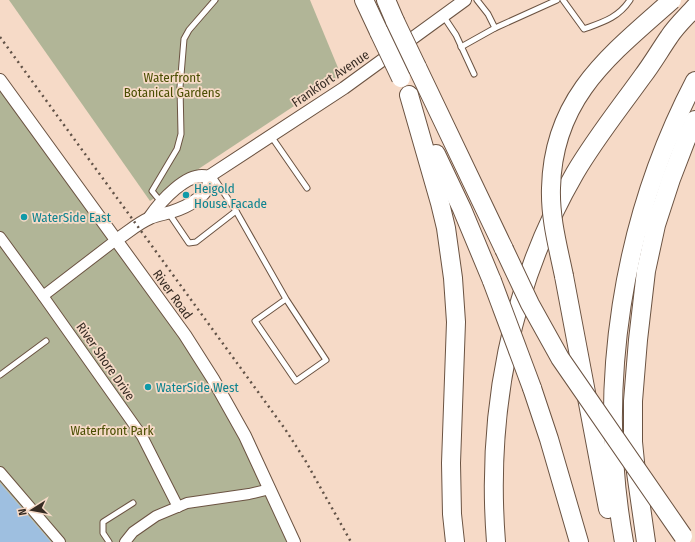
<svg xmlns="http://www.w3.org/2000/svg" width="695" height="542" viewBox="0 0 695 542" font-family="'Fira Sans Condensed',sans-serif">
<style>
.green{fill:#b1b597}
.water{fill:#9ebfe0}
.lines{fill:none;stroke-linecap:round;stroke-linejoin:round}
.service-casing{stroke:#6b5342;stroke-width:7}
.minor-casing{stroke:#6b5342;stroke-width:12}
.tertiary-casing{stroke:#6b5342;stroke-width:14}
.motorway-casing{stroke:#6b5342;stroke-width:20}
.service{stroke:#fff;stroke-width:5}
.minor{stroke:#fff;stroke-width:10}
.tertiary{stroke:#fff;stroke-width:12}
.motorway{stroke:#fff;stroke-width:18}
.rail{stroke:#625348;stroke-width:2.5;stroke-dasharray:2 4;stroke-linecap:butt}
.motorway-bridge-casing{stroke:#6b5342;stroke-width:20;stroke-linecap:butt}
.motorway-bridge{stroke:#fff;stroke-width:18}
.culture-dot{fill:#0f9aa8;stroke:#f6dac7;stroke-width:1.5}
.labels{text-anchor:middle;stroke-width:3.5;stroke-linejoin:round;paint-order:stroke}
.park-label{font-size:13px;fill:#4a4e02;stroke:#f6dac7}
.street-label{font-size:13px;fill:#372c24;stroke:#f6dac7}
.culture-label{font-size:13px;fill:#0d838f;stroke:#f6dac7;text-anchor:start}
</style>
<rect width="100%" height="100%" fill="#f6dac7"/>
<g class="green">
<path d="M 9,0 L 310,0 L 341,75 L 150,201 Z"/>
<path d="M 0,88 L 185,335 L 294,542 L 51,542 L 0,483 Z"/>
</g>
<path class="water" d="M 0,483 L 51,542 L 0,542 Z"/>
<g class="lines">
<defs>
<g id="service">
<path d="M 563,0 L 584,29 C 603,22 618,18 630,0"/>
<path d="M 444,17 L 456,35 L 474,74"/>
<path d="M 495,28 L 557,0"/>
<path d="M 461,47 L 495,28 L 488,14 L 477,0"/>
<path d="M 271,136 L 307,188"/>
<path d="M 161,202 L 152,191 L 177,149 L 181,134 L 180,87 L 184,39 L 189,30 L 215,0"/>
<path d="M 236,211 L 286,299 L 326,360 L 296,381 L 255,321 L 286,299"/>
<path d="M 168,212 L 189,243 L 196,242 L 236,211 L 212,175"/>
<path d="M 0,375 L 46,341"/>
<path d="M 109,542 L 103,533 L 103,522 L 133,503"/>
</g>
<g id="minor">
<path d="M 0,237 L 43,296 L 142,436 L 178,507"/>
<path d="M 43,296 L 116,240"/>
<path d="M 0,472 L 60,542"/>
<path d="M 125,542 L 133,532 L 156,516 L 187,503 L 249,494 L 270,489"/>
</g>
<g id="tertiary">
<path d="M 0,80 L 185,335 L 213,379 L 245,436 L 294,542"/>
<path d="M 150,217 C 160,202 188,170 208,177 L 344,88 L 465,0"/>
<path d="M 116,240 C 127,233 138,223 150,218 C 156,215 164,214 171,212 C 184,208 214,195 208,177"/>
</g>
<g id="motorway">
<path d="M 364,0 L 379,32"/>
<path d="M 386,0 L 395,21"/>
<path d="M 417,67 L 504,249"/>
<path d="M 409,95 L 440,203 L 446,228 L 453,278 L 456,322 L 451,463 L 452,514 L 455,542"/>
<path d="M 436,154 L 462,209 L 492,281"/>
<path d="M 564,276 L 608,509"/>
<path d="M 532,388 L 549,439 L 579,542"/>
<path d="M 496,542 C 486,414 510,285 575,173 C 595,139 619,109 642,77 C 652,64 660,50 669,37 C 676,26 686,17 695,7"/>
<path d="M 624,542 C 596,387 622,220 695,81"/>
<path d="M 646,542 L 636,472 L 633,442 L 633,401 L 638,340 L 646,271 L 656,225 L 671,179 L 686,140 L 695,120"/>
</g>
</defs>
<use href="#service" class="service-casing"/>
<use href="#minor" class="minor-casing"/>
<use href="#tertiary" class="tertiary-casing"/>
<use href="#motorway" class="motorway-casing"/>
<use href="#service" class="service"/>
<use href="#minor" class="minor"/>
<use href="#tertiary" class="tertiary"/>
<use href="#motorway" class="motorway"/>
<path class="rail" d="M 0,37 L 285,429 L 305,460 L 351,542"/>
<defs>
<g id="motorway-bridge">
<path d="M 395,21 L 417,67"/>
<path d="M 379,32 L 401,78"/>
<path d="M 504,249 L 530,304 L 560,358 L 683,536"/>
<path d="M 564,276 C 558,247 550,218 551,188 C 553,97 610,55 672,0"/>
<path d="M 492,281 L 532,388"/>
</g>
</defs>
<use href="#motorway-bridge" class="motorway-bridge-casing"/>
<use href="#motorway-bridge" class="motorway-bridge"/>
</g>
<g class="culture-dot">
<circle cx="186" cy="195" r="4"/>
<circle cx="24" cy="217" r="4"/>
<circle cx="148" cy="387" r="4"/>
</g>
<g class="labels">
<g class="park-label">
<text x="172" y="82">Waterfront<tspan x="172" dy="15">Botanical Gardens</tspan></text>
<text x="112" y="435">Waterfront Park</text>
</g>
<g class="street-label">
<text transform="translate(330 78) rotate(-34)" y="5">Frankfort Avenue</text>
<text transform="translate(173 294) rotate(54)" y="5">River Road</text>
<text transform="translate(106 361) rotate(55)" y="5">River Shore Drive</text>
</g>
<g class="culture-label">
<text x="194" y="193">Heigold<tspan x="194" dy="15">House Facade</tspan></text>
<text x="32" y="222">WaterSide East</text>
<text x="156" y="392">WaterSide West</text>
</g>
</g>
<g transform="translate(32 510) rotate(259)" stroke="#f6dac7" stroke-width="3" paint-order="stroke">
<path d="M0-3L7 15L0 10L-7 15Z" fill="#372c24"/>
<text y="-6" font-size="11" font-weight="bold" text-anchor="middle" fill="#372c24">N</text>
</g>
</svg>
